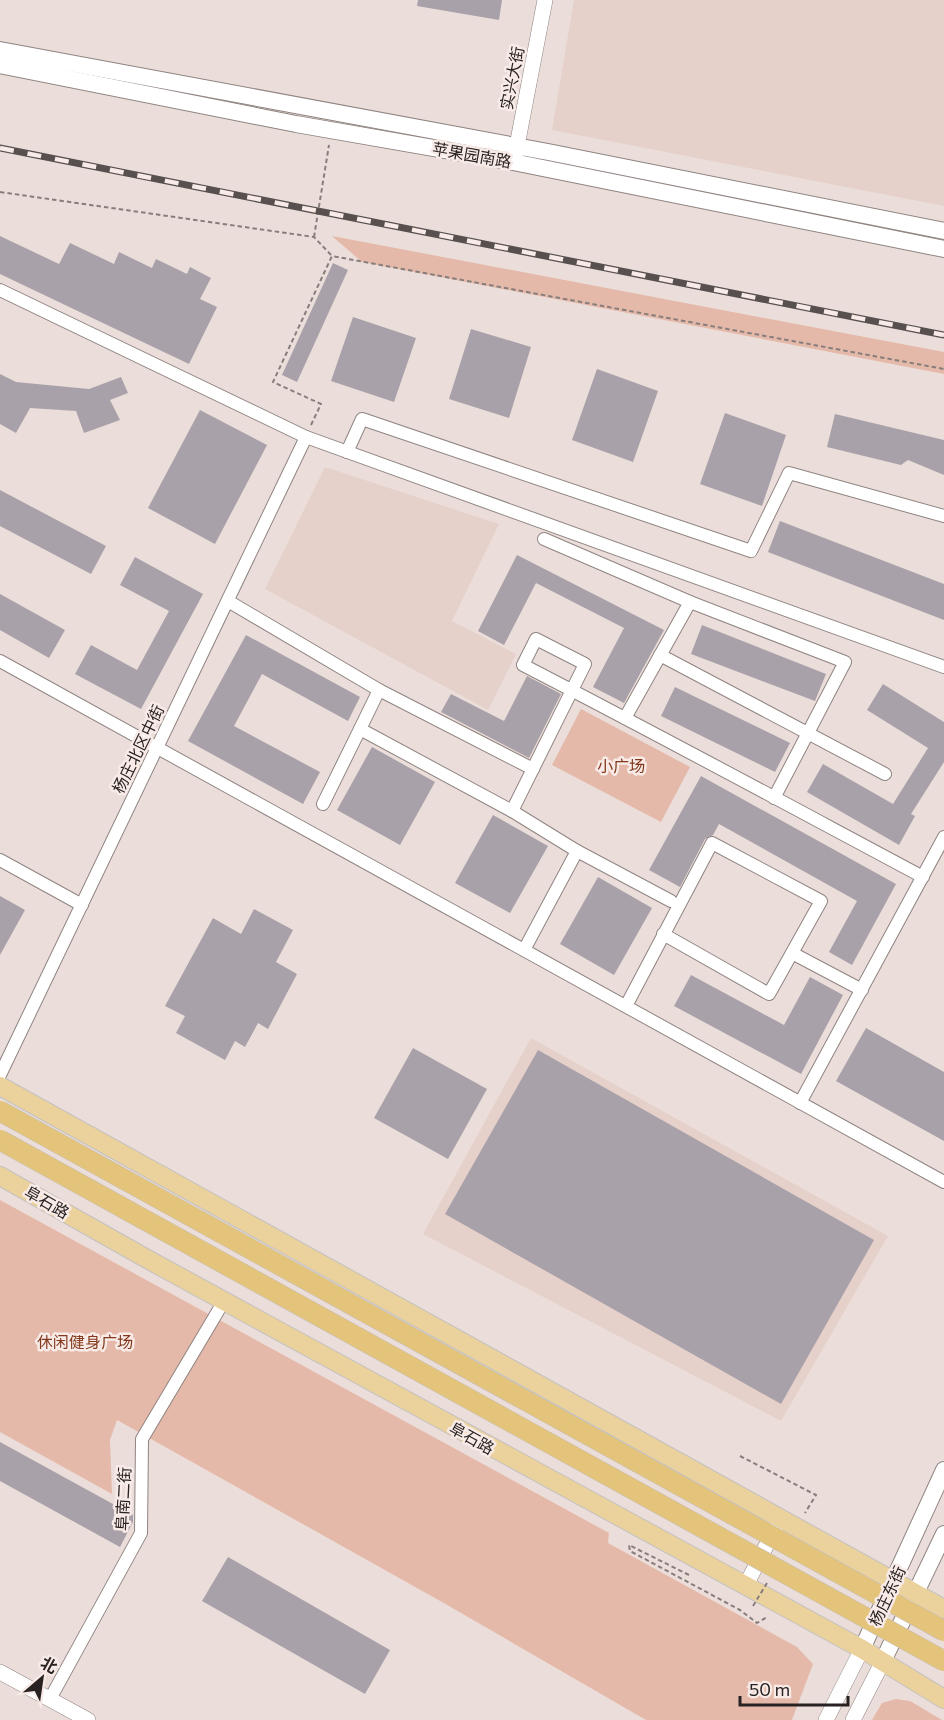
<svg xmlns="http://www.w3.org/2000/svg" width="944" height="1720" viewBox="0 0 944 1720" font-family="Commissioner,'Noto Sans SC',sans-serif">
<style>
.built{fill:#e5d0ca}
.green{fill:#e5b9a9}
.building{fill:#a9a1a9}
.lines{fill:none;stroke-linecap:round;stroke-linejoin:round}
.minor-casing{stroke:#8f8480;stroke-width:14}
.tertiary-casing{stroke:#8f8480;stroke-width:16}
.secondary-casing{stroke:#8f8480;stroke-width:18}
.primary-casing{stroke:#c3c1c1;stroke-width:20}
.path{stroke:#877e7c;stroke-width:2;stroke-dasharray:4.5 3;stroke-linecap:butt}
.minor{stroke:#fff;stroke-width:12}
.tertiary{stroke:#fff;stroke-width:15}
.secondary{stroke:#fff;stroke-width:16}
.primary{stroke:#ebd29c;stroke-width:18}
.rail-casing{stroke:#57504f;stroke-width:7}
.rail{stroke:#f8ebe7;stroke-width:4.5;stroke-dasharray:14;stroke-linecap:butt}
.trunk-bridge-casing{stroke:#c3c1c1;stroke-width:21;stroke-linecap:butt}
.path-bridge{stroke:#877e7c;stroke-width:2;stroke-dasharray:4.5 3;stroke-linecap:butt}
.trunk-bridge{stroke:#e4c37b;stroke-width:20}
.labels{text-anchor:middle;stroke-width:5;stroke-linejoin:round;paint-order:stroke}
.street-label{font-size:16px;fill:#282322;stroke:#f8ebe7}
.park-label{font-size:16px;fill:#82391d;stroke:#f8ebe7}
</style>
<rect width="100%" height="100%" fill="#ebdeda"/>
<g class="built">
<path d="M 574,0 L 944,0 L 944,206 L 552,130 Z"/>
<path d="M 325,467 L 499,524 L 452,621 L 516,654 L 488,710 L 265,589 Z"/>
<path d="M 531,1038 L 888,1236 L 781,1421 L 423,1234 Z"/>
</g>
<g class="green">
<path d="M 332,236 L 944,352 L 944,374 L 362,262 Z"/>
<path d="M 581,709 L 690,767 L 661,822 L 552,765 Z"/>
<path d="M 0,1200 L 609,1533 L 608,1543 L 797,1647 L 813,1664 L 792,1720 L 646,1720 L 442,1602 L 117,1420 L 110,1440 L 112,1494 L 0,1432 Z"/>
<path d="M 896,1699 L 910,1701 L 942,1720 L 872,1720 L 882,1703 Z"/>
</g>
<g class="building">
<path d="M 418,0 L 502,0 L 499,20 L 417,6 Z"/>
<path d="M 0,236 L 59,264 L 70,243 L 114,264 L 119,252 L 152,268 L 156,259 L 187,274 L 190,267 L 211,278 L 200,299 L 217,307 L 189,364 L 0,274 Z"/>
<path d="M 333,263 L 348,270 L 297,382 L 282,375 Z"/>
<path d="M 353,317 L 416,338 L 394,402 L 331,381 Z"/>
<path d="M 471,329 L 531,347 L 509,418 L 449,399 Z"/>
<path d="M 597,369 L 658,391 L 633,462 L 572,440 Z"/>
<path d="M 0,374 L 16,382 L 89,389 L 121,377 L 128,393 L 110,400 L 120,420 L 84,433 L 76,411 L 30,408 L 16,433 L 0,424 Z"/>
<path d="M 200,410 L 267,445 L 215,544 L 148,508 Z"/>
<path d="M 725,413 L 786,435 L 762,506 L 700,484 Z"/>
<path d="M 835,414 L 944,440 L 944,475 L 908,460 L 901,465 L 827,447 Z"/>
<path d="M 0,490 L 106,546 L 91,574 L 0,526 Z"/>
<path d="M 780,521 L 944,584 L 944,620 L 768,552 Z"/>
<path d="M 517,555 L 664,630 L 624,703 L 593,687 L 624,628 L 536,583 L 504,645 L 478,631 Z"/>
<path d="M 135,557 L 203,594 L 141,709 L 75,674 L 91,645 L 137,670 L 169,611 L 120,585 Z"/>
<path d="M 0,594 L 65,630 L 49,658 L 0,630 Z"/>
<path d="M 702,625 L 826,674 L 815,701 L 691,654 Z"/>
<path d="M 246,635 L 360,697 L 348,721 L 262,674 L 234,726 L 320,772 L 303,804 L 188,741 Z"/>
<path d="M 527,676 L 561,694 L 529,758 L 441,712 L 451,694 L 504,721 Z"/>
<path d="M 883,684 L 944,722 L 944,762 L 911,814 L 915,816 L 899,845 L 807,792 L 823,764 L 893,804 L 928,748 L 867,710 Z"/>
<path d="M 675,687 L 790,743 L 775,772 L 661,716 Z"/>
<path d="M 372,747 L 435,782 L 400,845 L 337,810 Z"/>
<path d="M 701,776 L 896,884 L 852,965 L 829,952 L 857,901 L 719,824 L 713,835 L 705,839 L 680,887 L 649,870 Z"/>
<path d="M 493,815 L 548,846 L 510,913 L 455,883 Z"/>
<path d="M 598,877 L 652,908 L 614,975 L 560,944 Z"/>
<path d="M 0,896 L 25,910 L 0,955 Z"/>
<path d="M 254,909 L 293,930 L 276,962 L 297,974 L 268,1029 L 258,1023 L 245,1047 L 235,1041 L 225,1060 L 176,1033 L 185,1016 L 165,1006 L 213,918 L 241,934 Z"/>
<path d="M 691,975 L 784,1025 L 810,977 L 843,995 L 801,1074 L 674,1006 Z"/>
<path d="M 866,1028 L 944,1072 L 944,1141 L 836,1081 Z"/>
<path d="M 413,1048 L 487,1089 L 448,1159 L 374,1118 Z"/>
<path d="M 538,1050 L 874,1240 L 781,1404 L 445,1214 Z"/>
<path d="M 0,1442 L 133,1515 L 133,1522 L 120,1547 L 0,1481 Z"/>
<path d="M 228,1557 L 390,1650 L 365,1694 L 202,1601 Z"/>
</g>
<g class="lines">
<defs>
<g id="minor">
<path d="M 0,290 L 306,437 L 944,667"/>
<path d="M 347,452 L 362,419 L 751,551 L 789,473 L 944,516"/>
<path d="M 544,539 L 690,602 L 625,718"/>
<path d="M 228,601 L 379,690 L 360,729"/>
<path d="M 690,602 L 845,662 L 774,798"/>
<path d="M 660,655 L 885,774"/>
<path d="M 0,661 L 944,1182"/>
<path d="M 379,690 L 533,769"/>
<path d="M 323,804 L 360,729 L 512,811"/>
<path d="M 577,851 L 671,901"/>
<path d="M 0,860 L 82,905"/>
<path d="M 524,950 L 577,851 L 512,811 L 585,664 L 536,639 L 523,665 C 657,734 790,806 923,877"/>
<path d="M 792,953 L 862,990"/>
<path d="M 626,1006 L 712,843 L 821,901 L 769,994 L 663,934"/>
<path d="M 0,1075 L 306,437"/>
<path d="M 800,1103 L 944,837"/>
<path d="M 50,1699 L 141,1533 L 142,1439 L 224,1301"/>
</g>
<g id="tertiary">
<path d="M 515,156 L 545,0"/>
<path d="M 746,1585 L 780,1519"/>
<path d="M 0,1672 L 88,1720"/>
<path d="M 826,1720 L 862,1649"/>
<path d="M 853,1720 L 883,1661"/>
</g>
<g id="secondary">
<path d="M 0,50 L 548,152 L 944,231"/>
<path d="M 0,65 L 296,124 L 513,162 L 944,249"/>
<path d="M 862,1649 L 944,1470"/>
<path d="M 883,1661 L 944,1534"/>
</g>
<g id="primary">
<path d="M 0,1086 L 944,1609"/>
<path d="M 0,1176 L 149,1260 L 862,1649 L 944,1699"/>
</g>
</defs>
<use href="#minor" class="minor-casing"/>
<use href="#tertiary" class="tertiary-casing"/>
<use href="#secondary" class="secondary-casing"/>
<use href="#primary" class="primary-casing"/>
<g class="path">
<path d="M 0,192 L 314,237 L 332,256"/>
<path d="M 314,237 L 329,145"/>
<path d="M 311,425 L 321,404 L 273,382 L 332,256 L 944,369"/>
<path d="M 740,1456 L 816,1495 L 805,1513"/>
<path d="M 689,1575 L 629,1545 L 630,1551 L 740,1610 L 757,1623 L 767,1617"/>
</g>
<use href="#minor" class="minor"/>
<use href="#tertiary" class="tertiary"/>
<use href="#secondary" class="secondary"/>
<use href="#primary" class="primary"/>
<defs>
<path id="rail" d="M 0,148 L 944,335"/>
</defs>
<use href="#rail" class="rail-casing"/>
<use href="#rail" class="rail"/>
<defs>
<g id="trunk-bridge">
<path d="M 0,1111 L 944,1631"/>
<path d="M 0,1140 L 944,1661"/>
</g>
</defs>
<use href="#trunk-bridge" class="trunk-bridge-casing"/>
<path class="path-bridge" d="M 753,1606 L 767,1583"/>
<use href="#trunk-bridge" class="trunk-bridge"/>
</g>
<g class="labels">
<g class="street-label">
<text transform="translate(512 78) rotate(-79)" y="6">实兴大街</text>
<text transform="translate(472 155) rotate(10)" y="6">苹果园南路</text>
<text transform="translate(138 749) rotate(-64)" y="6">杨庄北区中街</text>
<text transform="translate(47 1202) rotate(30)" y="6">阜石路</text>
<text transform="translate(472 1438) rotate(29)" y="6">阜石路</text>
<text transform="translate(123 1499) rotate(-87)" y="6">阜南二街</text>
<text transform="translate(887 1596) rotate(-65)" y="6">杨庄东街</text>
</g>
<g class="park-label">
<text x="621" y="772">小广场</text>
<text x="85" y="1348">休闲健身广场</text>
</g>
</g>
<g transform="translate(42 1678) rotate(29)" stroke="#f8ebe7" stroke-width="4.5" paint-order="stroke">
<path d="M0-4.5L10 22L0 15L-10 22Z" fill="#282322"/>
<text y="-9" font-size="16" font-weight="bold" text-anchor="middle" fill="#282322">北</text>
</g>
<path d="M740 1696v9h108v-9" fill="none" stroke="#282322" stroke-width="3"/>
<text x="749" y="1696" font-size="18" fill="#282322" stroke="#f8ebe7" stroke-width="4.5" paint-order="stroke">50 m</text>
</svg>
